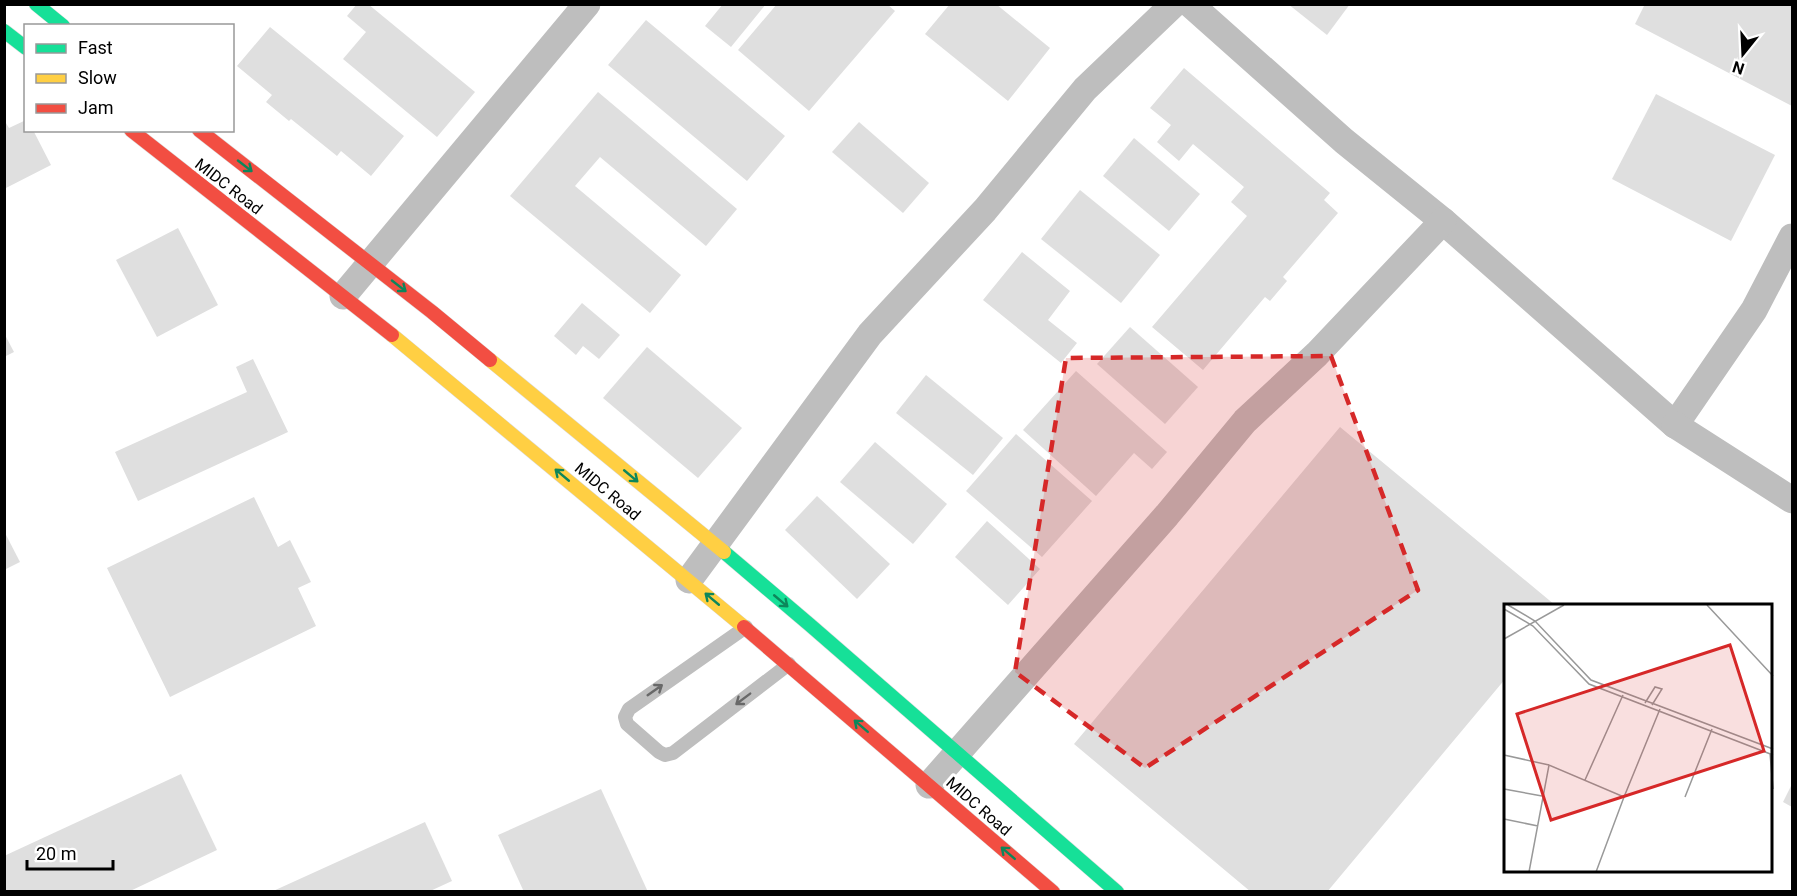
<svg xmlns="http://www.w3.org/2000/svg" width="1797" height="896" viewBox="0 0 1797 896" font-family="Roboto,sans-serif">
<style>
.building{fill:#dfdfdf}
.lines{fill:none;stroke-linecap:round;stroke-linejoin:round}
.fast-casing{stroke:#dbdbdb;stroke-width:15}
.slow-casing{stroke:#dbdbdb;stroke-width:15}
.jam-casing{stroke:#dbdbdb;stroke-width:15}
.lane{stroke:#bebebe;stroke-width:14}
.street{stroke:#bebebe;stroke-width:27}
.fast{stroke:#16e098;stroke-width:14}
.slow{stroke:#ffcf43;stroke-width:14}
.jam{stroke:#f24e42;stroke-width:14}
.oneway{stroke:#0d865b}
.oneway2{stroke:#686868}
.marked{fill:#d62828;fill-opacity:0.2;stroke:#d62828;stroke-width:4.5;stroke-dasharray:12 8;stroke-linejoin:round}
.labels{text-anchor:middle;stroke-width:6;stroke-linejoin:round;paint-order:stroke}
.street-label{font-size:16px;fill:#000;stroke:#fff}
.inset-road{fill:none;stroke:#999;stroke-width:1.5}
.view{fill:#d62828;fill-opacity:0.15;stroke:#d62828;stroke-width:3}
.inset-edge{fill:none;stroke:#000;stroke-width:3}
</style>
<rect width="100%" height="100%" fill="#fff"/>
<g class="building">
<path d="M 357,4 L 368,4 L 475,92 L 437,137 L 343,59 L 366,32 L 347,16 Z"/>
<path d="M 723,4 L 766,4 L 731,47 L 705,26 Z"/>
<path d="M 777,4 L 887,4 L 895,11 L 809,111 L 738,50 Z"/>
<path d="M 950,4 L 996,4 L 1050,48 L 1008,101 L 925,34 Z"/>
<path d="M 1288,4 L 1350,4 L 1327,35 Z"/>
<path d="M 1645,4 L 1790,4 L 1792,6 L 1792,106 L 1635,24 Z"/>
<path d="M 646,20 L 785,136 L 747,181 L 608,65 Z"/>
<path d="M 270,27 L 404,136 L 371,176 L 341,151 L 337,156 L 291,119 L 289,121 L 266,102 L 272,95 L 237,66 Z"/>
<path d="M 1184,68 L 1330,193 L 1324,200 L 1338,213 L 1283,277 L 1287,281 L 1270,301 L 1265,297 L 1203,370 L 1152,327 L 1247,216 L 1231,202 L 1244,187 L 1193,144 L 1179,161 L 1157,142 L 1171,125 L 1150,108 Z"/>
<path d="M 598,92 L 737,209 L 706,246 L 600,157 L 575,186 L 681,275 L 650,313 L 510,196 Z"/>
<path d="M 1656,94 L 1775,155 L 1731,241 L 1612,179 Z"/>
<path d="M 4,120 L 9,128 L 26,120 L 26,130 L 33,130 L 51,165 L 4,189 Z"/>
<path d="M 859,122 L 929,183 L 903,213 L 832,152 Z"/>
<path d="M 1134,138 L 1200,194 L 1169,231 L 1103,176 Z"/>
<path d="M 1080,190 L 1160,255 L 1121,303 L 1041,239 Z"/>
<path d="M 178,228 L 218,305 L 157,337 L 116,260 Z"/>
<path d="M 1022,252 L 1070,291 L 1048,320 L 1077,343 L 1061,363 L 983,300 Z"/>
<path d="M 582,303 L 620,335 L 599,359 L 583,346 L 576,355 L 554,336 Z"/>
<path d="M 1130,327 L 1198,387 L 1165,424 L 1097,364 Z"/>
<path d="M 4,333 L 14,352 L 4,357 Z"/>
<path d="M 647,347 L 742,428 L 698,478 L 603,398 Z"/>
<path d="M 253,359 L 288,432 L 138,501 L 115,452 L 247,392 L 236,367 Z"/>
<path d="M 1076,371 L 1167,452 L 1152,469 L 1134,453 L 1096,496 L 1023,430 Z"/>
<path d="M 926,375 L 1003,438 L 973,475 L 896,413 Z"/>
<path d="M 1340,427 L 1555,605 L 1506,605 L 1506,678 L 1327,892 L 1251,892 L 1074,744 Z"/>
<path d="M 1016,434 L 1092,501 L 1042,557 L 966,491 Z"/>
<path d="M 875,442 L 947,504 L 913,544 L 840,482 Z"/>
<path d="M 817,496 L 890,564 L 857,599 L 785,530 Z"/>
<path d="M 254,497 L 278,547 L 290,540 L 311,582 L 298,588 L 316,626 L 170,697 L 107,568 Z"/>
<path d="M 987,521 L 1040,569 L 1008,605 L 955,557 Z"/>
<path d="M 4,531 L 20,562 L 4,570 Z"/>
<path d="M 181,774 L 217,850 L 128,892 L 4,892 L 4,856 Z"/>
<path d="M 1792,784 L 1792,807 L 1783,802 Z"/>
<path d="M 601,789 L 648,892 L 524,892 L 498,835 Z"/>
<path d="M 425,822 L 452,881 L 428,892 L 271,892 Z"/>
</g>
<g class="lines">
<defs>
<g id="fast">
<path d="M 36,4 L 63,26"/>
<path d="M 4,31 L 26,48"/>
<path d="M 724,552 L 810,625 L 1117,892"/>
</g>
<g id="slow">
<path d="M 392,335 L 744,627"/>
<path d="M 490,360 L 724,552"/>
</g>
<g id="jam">
<path d="M 131,130 L 392,335"/>
<path d="M 199,130 L 432,312 L 490,360"/>
<path d="M 744,627 L 1053,892"/>
</g>
</defs>
<use href="#fast" class="fast-casing"/>
<use href="#slow" class="slow-casing"/>
<use href="#jam" class="jam-casing"/>
<path class="lane" d="M 746,627 L 629,709 L 625,717 L 627,724 L 659,752 L 665,755 L 673,753 L 789,664"/>
<g class="street">
<path d="M 1190,4 L 1344,141 L 1443,221 L 1675,425 L 1754,310 L 1792,237"/>
<path d="M 343,296 L 587,4"/>
<path d="M 1675,425 L 1792,500"/>
<path d="M 689,580 L 870,334 L 985,210 L 1085,89 L 1174,4"/>
<path d="M 929,785 L 1167,515 L 1245,421 L 1317,354 L 1443,221"/>
</g>
<use href="#fast" class="fast"/>
<use href="#slow" class="slow"/>
<use href="#jam" class="jam"/>
</g>
<defs><path id="oneway-shaft" d="M-6 0H5M1.5-3L5.5 0L1.5 3" fill="none" stroke-width="1.6" stroke-linecap="round" stroke-linejoin="round" transform="scale(1.5)"/></defs>
<g class="oneway">
<use href="#oneway-shaft" transform="translate(245 166) rotate(38)"/>
<use href="#oneway-shaft" transform="translate(399 286) rotate(38)"/>
<use href="#oneway-shaft" transform="translate(562 475) rotate(-140)"/>
<use href="#oneway-shaft" transform="translate(631 476) rotate(40)"/>
<use href="#oneway-shaft" transform="translate(712 599) rotate(-140)"/>
<use href="#oneway-shaft" transform="translate(781 601) rotate(40)"/>
<use href="#oneway-shaft" transform="translate(861 726) rotate(-139)"/>
<use href="#oneway-shaft" transform="translate(1008 853) rotate(-139)"/>
</g>
<g class="oneway2">
<use href="#oneway-shaft" transform="translate(655 690) rotate(-35)"/>
<use href="#oneway-shaft" transform="translate(743 699) rotate(143)"/>
</g>
<path class="marked" d="M 1331,356 L 1418,590 L 1145,768 L 1015,672 L 1066,358 Z"/>
<g class="labels">
<g class="street-label">
<text transform="translate(229 186) rotate(38)" y="6">MIDC Road</text>
<text transform="translate(608 491) rotate(40)" y="6">MIDC Road</text>
<text transform="translate(979 806) rotate(41)" y="6">MIDC Road</text>
</g>
</g>
<g transform="translate(1504 604)">
<rect width="268" height="268" fill="#fff"/>
<path class="inset-road" d="M 4,1 L 31,17 L 87,76 L 269,145M 203,1 L 269,72M 0,5 L 29,22 L 85,80 L 269,151M 0,35 L 60,1M 141,99 L 151,83 L 158,85 L 148,101M 266,149 L 269,185M 0,151 L 45,161M 81,176 L 119,91M 0,185 L 38,192M 181,193 L 208,125M 0,215 L 34,222M 25,268 L 45,161 L 120,193 L 156,105M 92,268 L 120,193"/>
<path class="view" d="M 226,41 L 260,147 L 47,216 L 13,110 Z"/>
<rect width="268" height="268" class="inset-edge"/>
</g>
<rect width="1797" height="896" fill="none" stroke="#000000" stroke-width="12"/>
<rect x="24" y="24" width="210" height="108" fill="#ffffff" stroke="#999999" stroke-width="1.5"/>
<rect x="36" y="44" width="30" height="9" fill="#16e098" stroke="#999999" stroke-width="1.5"/>
<text x="78" y="54" font-size="18" fill="#000000">Fast</text>
<rect x="36" y="74" width="30" height="9" fill="#ffcf43" stroke="#999999" stroke-width="1.5"/>
<text x="78" y="84" font-size="18" fill="#000000">Slow</text>
<rect x="36" y="104" width="30" height="9" fill="#f24e42" stroke="#999999" stroke-width="1.5"/>
<text x="78" y="114" font-size="18" fill="#000000">Jam</text>
<g transform="translate(1743 54) rotate(198)" stroke="#ffffff" stroke-width="4.5" paint-order="stroke">
<path d="M0-4.5L10 22L0 15L-10 22Z" fill="#000000"/>
<text y="-9" font-size="16" font-weight="bold" text-anchor="middle" fill="#000000">N</text>
</g>
<path d="M27 860v9h86v-9" fill="none" stroke="#000000" stroke-width="3"/>
<text x="36" y="860" font-size="18" fill="#000000" stroke="#ffffff" stroke-width="4.5" paint-order="stroke">20 m</text>
</svg>
